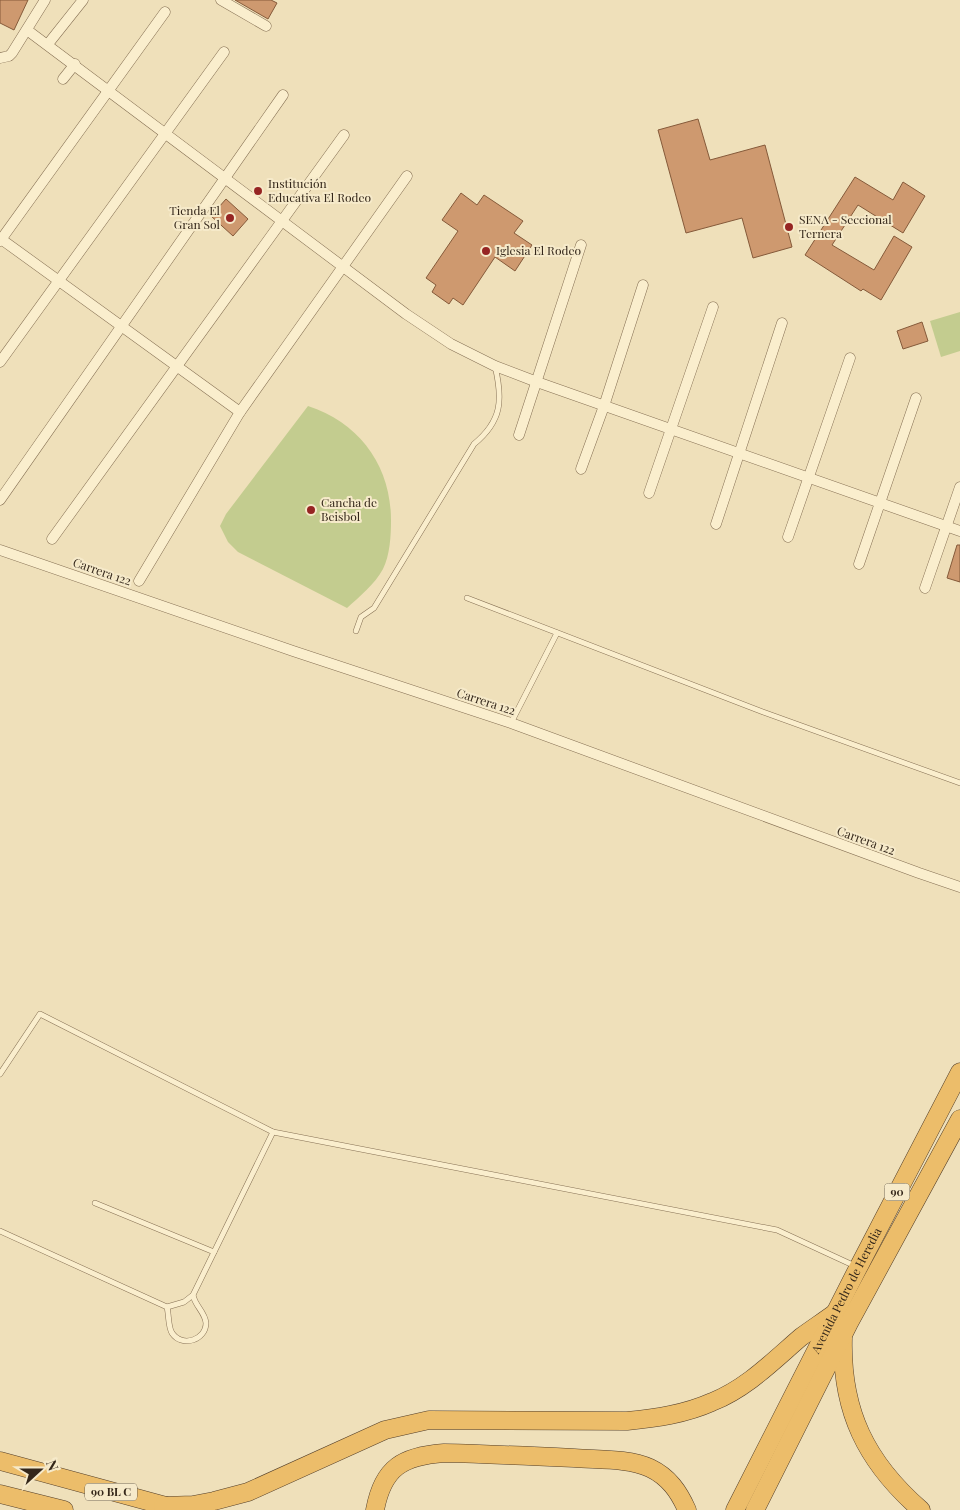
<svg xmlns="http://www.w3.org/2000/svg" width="960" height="1510" viewBox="0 0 960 1510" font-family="'Playfair Display',serif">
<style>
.green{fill:#c3cc8f}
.building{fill:#ce996f;stroke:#855a3a}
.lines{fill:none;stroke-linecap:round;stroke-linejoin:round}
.service-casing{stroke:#867054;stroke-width:6}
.minor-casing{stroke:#867054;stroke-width:11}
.trunk-casing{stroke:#533e29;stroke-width:19}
.service{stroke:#faeecd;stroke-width:5}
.minor{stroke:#faeecd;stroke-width:10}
.trunk{stroke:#ecbd6a;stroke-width:18}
.poi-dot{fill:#962523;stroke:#f6eaca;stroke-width:2}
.labels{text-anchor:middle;stroke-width:4;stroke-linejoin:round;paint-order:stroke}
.shield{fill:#f6eaca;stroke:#6e624f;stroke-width:1}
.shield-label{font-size:11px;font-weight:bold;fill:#34271a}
.poi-label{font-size:12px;fill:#34271a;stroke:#f6eaca;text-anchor:start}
.street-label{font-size:12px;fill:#34271a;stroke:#f6eaca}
</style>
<rect width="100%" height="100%" fill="#efe0ba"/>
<g class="green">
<path d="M 960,312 L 960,351 L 941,357 L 930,321 Z"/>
<path d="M 308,406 C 360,423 391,466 391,520 C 391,536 390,555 383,569 C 375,584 359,597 347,608 L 238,552 L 228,542 L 220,526 L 226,514 Z"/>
</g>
<g class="building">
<path d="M 0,0 L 28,0 L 14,30 L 0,23 Z"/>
<path d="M 235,0 L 271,0 L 277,3 L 268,19 Z"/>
<path d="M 698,119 L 710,160 L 765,145 L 792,247 L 753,258 L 742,218 L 686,233 L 658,130 Z"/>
<path d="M 855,177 L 893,200 L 903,182 L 925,196 L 903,233 L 858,205 L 832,245 L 874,270 L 894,236 L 912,247 L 881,300 L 863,289 L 861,291 L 805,255 Z"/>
<path d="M 461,193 L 477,205 L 484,195 L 523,221 L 514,233 L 532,245 L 515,271 L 495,257 L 463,305 L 453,298 L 449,304 L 432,292 L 436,285 L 426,278 L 458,231 L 442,220 Z"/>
<path d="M 226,199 L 248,219 L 233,236 L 211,216 Z"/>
<path d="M 922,322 L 928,341 L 903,349 L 897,331 Z"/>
<path d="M 957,545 L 960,545 L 960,582 L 947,578 Z"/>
</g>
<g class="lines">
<defs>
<g id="service">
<path d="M 467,598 L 763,712 L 960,783"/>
<path d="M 356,631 L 361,617 L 374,608 L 474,444 C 502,421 503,400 495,366"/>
<path d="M 511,723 L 557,633"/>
<path d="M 0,1074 L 40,1014 L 273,1132 L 777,1230 L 855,1266"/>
<path d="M 95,1203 L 214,1252"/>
<path d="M 0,1231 L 167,1307 C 169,1315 168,1327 172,1333 C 182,1348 206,1340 206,1323 C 205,1312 195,1306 193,1295 L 273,1132"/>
<path d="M 167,1307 L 184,1302 L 193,1295"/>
</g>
<g id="minor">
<path d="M 221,0 L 266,26"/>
<path d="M 27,30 L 406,314 L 451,344 L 495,366 L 537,382 L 960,531"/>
<path d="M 48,44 L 83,0"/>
<path d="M 0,58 L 9,56 L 12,53 L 45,0"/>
<path d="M 63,79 L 75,64"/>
<path d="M 1,239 L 240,412"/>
<path d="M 0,241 L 165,12"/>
<path d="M 0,362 L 224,52"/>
<path d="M 519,435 L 581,245"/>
<path d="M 581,469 L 604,406 L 643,285"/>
<path d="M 649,493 L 713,307"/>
<path d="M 0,500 L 283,95"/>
<path d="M 716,524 L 782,323"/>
<path d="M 788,537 L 850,358"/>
<path d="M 52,539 L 344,135"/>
<path d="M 0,550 L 293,651 L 511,723 L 919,873 L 960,887"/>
<path d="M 859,564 L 916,398"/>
<path d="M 139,581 L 240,412 L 407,176"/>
<path d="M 925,588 L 960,487"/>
</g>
<g id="trunk">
<path d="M 843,1338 C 841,1411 866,1462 921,1510"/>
<path d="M 0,1461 L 173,1508"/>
<path d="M 0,1494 L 64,1510"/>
<path d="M 163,1506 L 193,1505 L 214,1501 L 248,1492 L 385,1430 L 429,1420 L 627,1421 C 657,1418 685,1414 712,1402 C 747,1388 773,1361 801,1337 C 812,1329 824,1321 835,1313"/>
<path d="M 375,1510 C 383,1467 403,1456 444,1453 C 488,1454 531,1456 574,1458 C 598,1460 628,1458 650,1468 C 669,1477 679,1492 687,1510"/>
<path id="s1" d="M 735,1510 L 858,1268 L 960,1072"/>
<path d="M 755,1510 L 849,1323 L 960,1119"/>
</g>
</defs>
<use href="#service" class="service-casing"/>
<use href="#minor" class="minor-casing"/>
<use href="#trunk" class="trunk-casing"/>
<use href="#service" class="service"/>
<use href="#minor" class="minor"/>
<use href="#trunk" class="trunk"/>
</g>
<g class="poi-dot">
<circle cx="258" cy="191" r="5"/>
<circle cx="230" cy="218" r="5"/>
<circle cx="789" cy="227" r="5"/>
<circle cx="486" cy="251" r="5"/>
<circle cx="311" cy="510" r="5"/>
</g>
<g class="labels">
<g class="shield">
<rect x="884.5" y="1183.5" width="25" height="17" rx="4"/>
<rect x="85" y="1483.5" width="52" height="17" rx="4"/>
</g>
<g class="shield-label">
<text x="897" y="1196">90</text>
<text x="111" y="1496">90 BL C</text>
</g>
<g class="poi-label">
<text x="268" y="188">Institución<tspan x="268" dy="14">Educativa El Rodeo</tspan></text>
<text x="220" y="215" text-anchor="end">Tienda El<tspan x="220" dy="14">Gran Sol</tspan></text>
<text x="799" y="224">SENA - Seccional<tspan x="799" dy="14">Ternera</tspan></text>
<text x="496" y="255">Iglesia El Rodeo</text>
<text x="321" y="507">Cancha de<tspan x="321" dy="14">Beisbol</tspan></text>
</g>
<g class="street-label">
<text transform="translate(102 572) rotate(19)" y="4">Carrera 122</text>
<text transform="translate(486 702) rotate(18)" y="4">Carrera 122</text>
<text transform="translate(866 841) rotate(20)" y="4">Carrera 122</text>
<text dy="4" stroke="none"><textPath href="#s1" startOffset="246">Avenida Pedro de Heredia</textPath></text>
</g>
</g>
<g transform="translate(40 1470) rotate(69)" stroke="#f6eaca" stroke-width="4" paint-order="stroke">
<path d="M0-4L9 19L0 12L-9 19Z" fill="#34271a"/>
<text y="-8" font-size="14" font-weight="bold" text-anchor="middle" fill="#34271a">N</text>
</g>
</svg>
